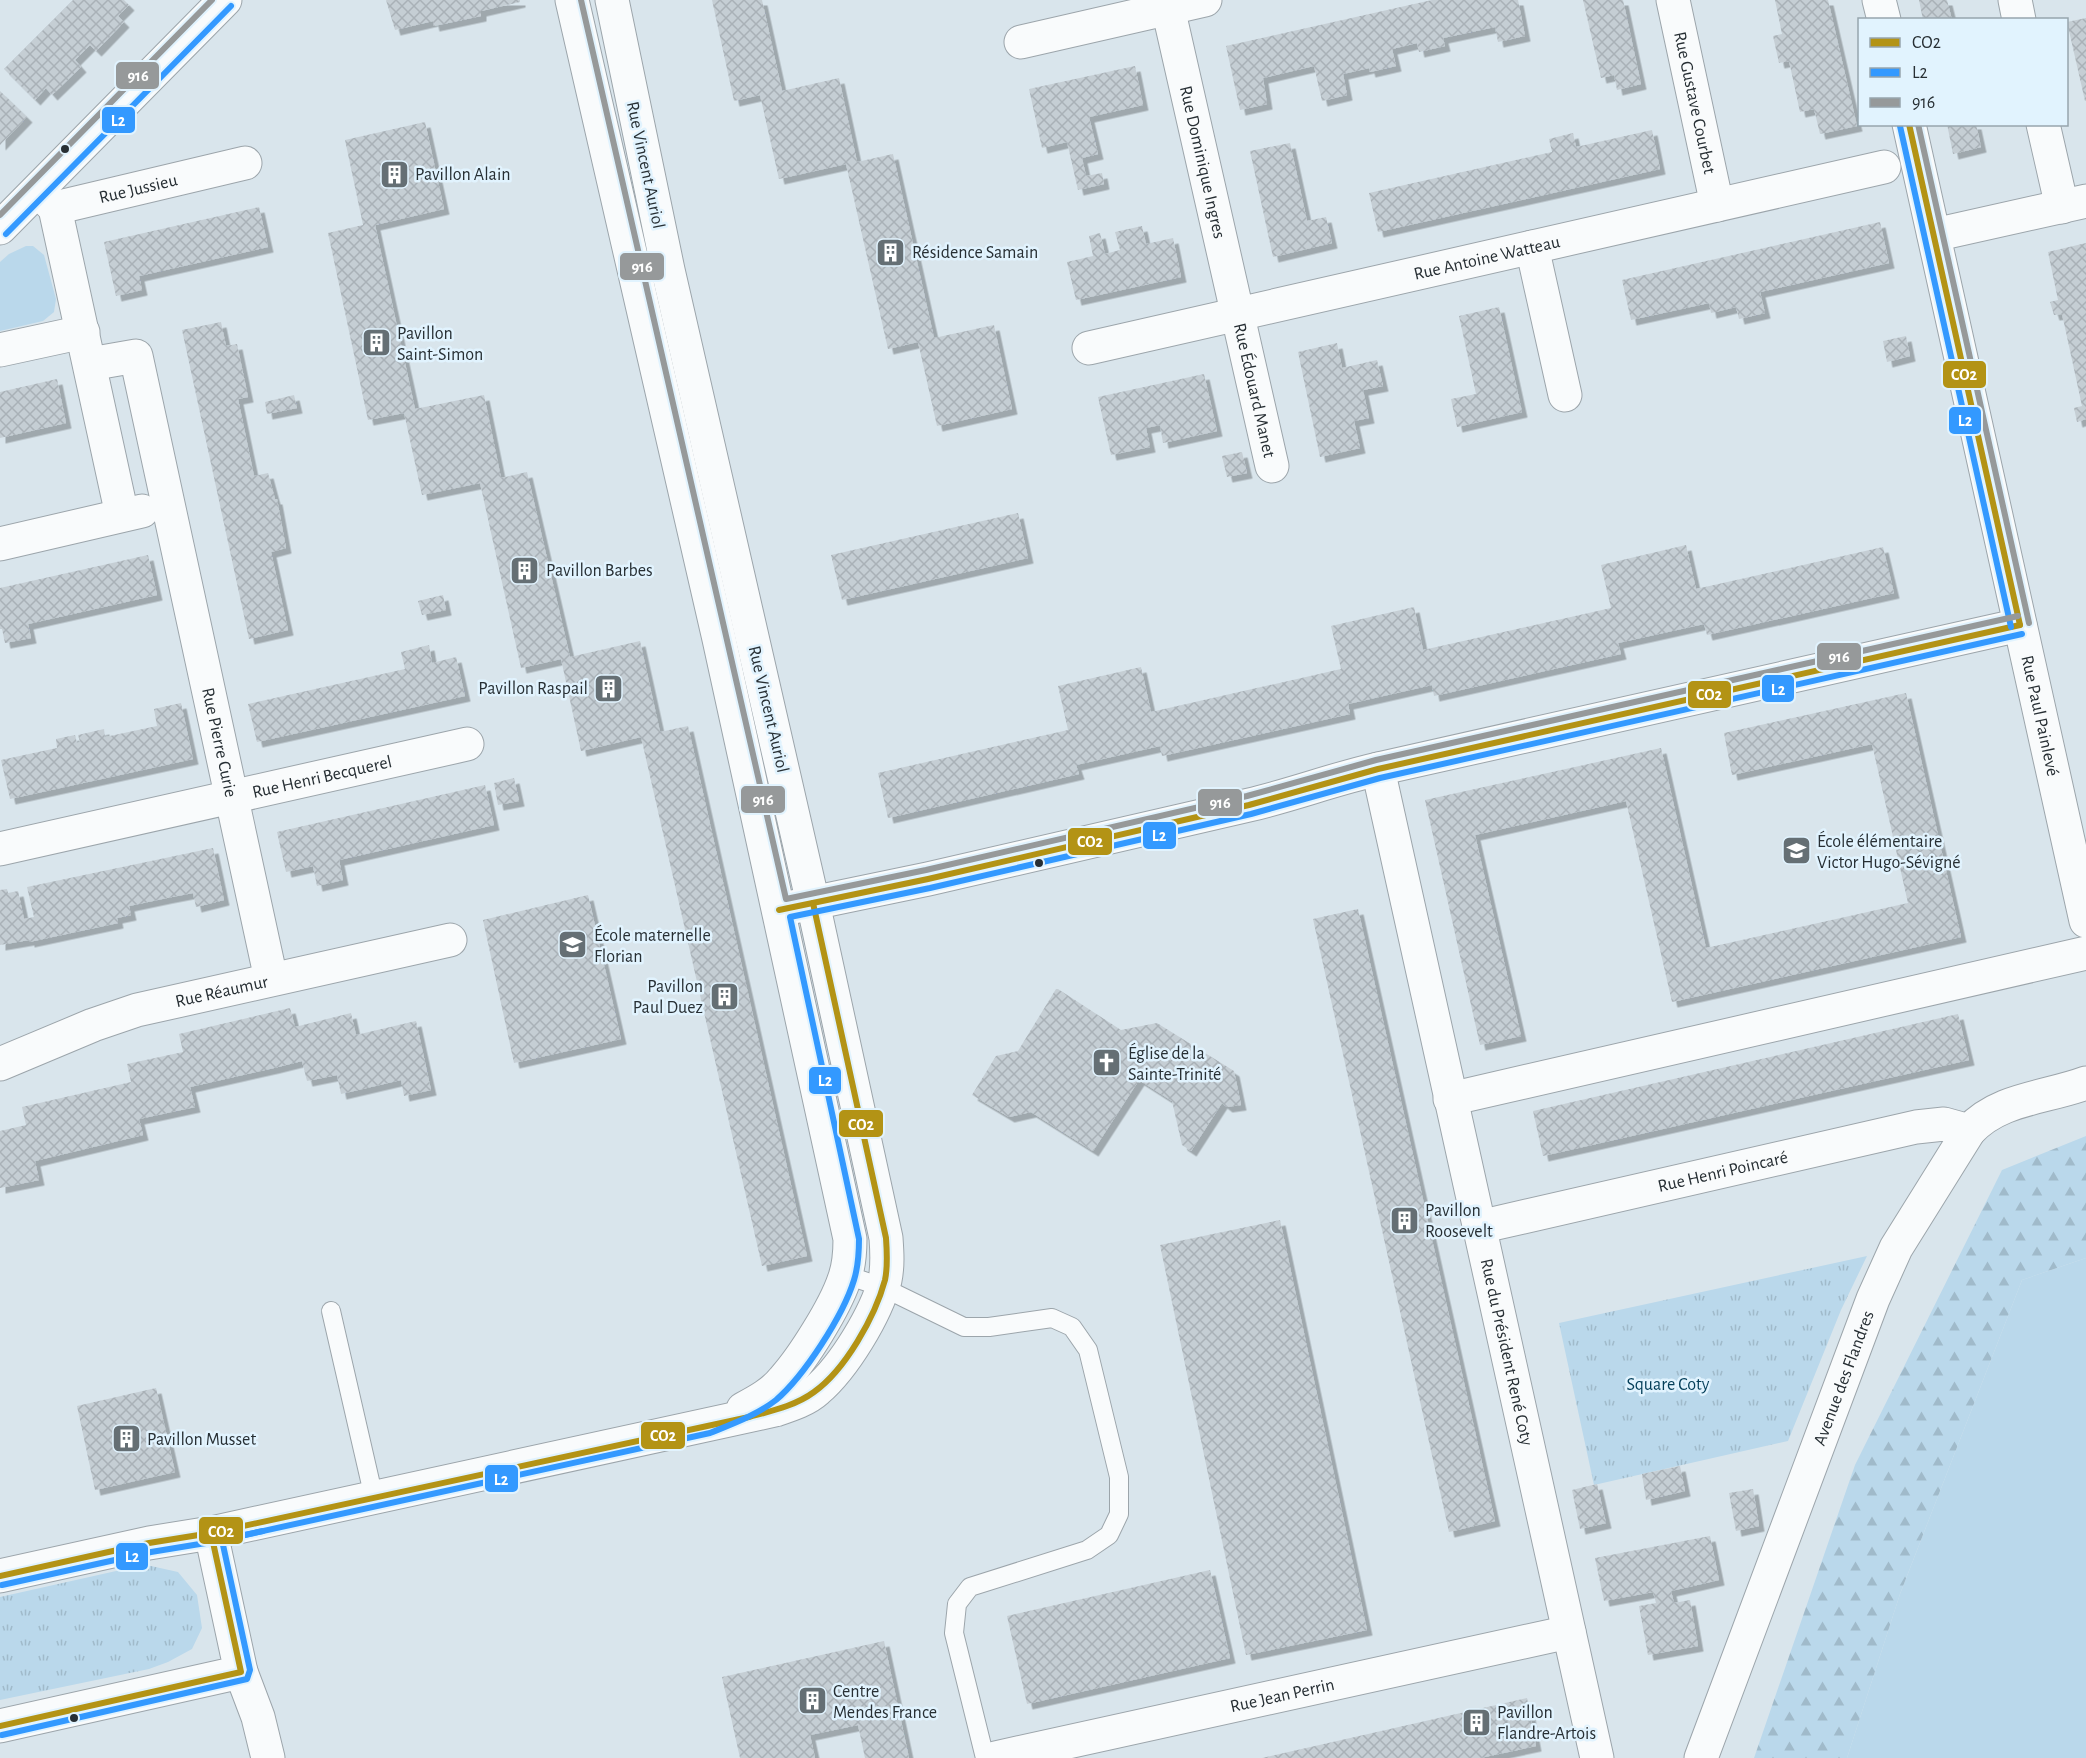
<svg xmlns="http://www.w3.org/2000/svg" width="2086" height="1758" viewBox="0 0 2086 1758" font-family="'Alegreya Sans',sans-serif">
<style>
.green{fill:#bad8eb}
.forest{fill:url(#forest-firs)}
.park{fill:url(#park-tufts)}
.building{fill:url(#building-cross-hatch);filter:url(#shadow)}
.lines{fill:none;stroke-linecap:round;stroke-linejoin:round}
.lane-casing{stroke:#9ca5ab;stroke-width:20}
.street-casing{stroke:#9ca5ab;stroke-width:35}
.lane{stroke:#f9fbfc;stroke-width:18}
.street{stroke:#f9fbfc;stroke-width:33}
.bus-1-casing{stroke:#e1f3fe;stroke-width:10}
.bus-2-casing{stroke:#e1f3fe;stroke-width:10}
.bus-3-casing{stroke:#e1f3fe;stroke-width:10}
.bus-1{stroke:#b39315;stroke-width:6}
.bus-2{stroke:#39f;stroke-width:6}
.bus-3{stroke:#96999a;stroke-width:6}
.bus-dot{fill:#272f34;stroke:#e1f3fe;stroke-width:2}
.labels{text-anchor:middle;stroke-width:5;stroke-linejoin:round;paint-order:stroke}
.street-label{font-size:18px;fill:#272f34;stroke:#e1f3fe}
.poi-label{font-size:18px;fill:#272f34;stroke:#e1f3fe;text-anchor:start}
.park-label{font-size:18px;fill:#033e59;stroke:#e1f3fe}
.line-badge{stroke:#e1f3fe;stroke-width:2}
.badge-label{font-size:16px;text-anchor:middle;font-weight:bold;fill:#fff}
</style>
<defs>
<pattern id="forest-firs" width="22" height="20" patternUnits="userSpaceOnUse" patternTransform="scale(1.5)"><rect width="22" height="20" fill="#bad8eb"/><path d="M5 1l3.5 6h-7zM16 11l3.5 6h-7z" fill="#a0baca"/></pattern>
<pattern id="park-tufts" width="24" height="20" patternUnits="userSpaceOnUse" patternTransform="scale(1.5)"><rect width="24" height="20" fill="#bad8eb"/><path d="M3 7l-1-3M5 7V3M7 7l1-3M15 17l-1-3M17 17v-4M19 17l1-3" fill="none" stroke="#a0baca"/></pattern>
<pattern id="building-cross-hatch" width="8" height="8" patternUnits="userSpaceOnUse" patternTransform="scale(1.5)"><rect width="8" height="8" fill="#c5ced4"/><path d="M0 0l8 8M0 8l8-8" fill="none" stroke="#a9b1b7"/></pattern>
<filter id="shadow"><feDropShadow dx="5.5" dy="5.5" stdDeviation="0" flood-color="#0004"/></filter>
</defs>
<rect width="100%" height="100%" fill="#d9e5ec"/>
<g class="green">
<path d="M 26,246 L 33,246 L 44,255 L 56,299 L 54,312 L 43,321 L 0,331 L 0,262 L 9,254 Z"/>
<path d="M 2086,1258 L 2086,1758 L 1847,1758 L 1900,1594 L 2022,1280 Z"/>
</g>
<path class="forest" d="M 2086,1136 L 2086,1258 L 2022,1280 L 1900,1594 L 1847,1758 L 1754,1758 L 1855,1465 L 2002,1170 Z"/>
<g class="park">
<path d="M 1867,1256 L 1841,1310 L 1788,1441 L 1594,1485 L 1559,1323 Z"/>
<path d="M 151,1566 L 178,1572 L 197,1595 L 202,1628 L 192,1649 L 168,1662 L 149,1669 L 0,1700 L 0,1597 L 125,1569 Z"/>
</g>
<g class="building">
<path d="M 73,0 L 124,0 L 129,5 L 118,16 L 124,22 L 101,46 L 96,51 L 90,45 L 75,60 L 81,67 L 52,95 L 46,88 L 35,100 L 4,69 Z"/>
<path d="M 386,0 L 520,0 L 520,2 L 481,11 L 481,16 L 434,26 L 433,21 L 395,30 Z"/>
<path d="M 712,0 L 762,0 L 782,91 L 839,78 L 857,162 L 893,154 L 934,338 L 994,325 L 1012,409 L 937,426 L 918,342 L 888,349 L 846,164 L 779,179 L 760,95 L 734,101 Z"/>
<path d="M 1432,0 L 1518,0 L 1525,36 L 1498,42 L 1495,27 L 1443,38 L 1445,46 L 1419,52 L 1417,43 L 1392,49 L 1396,66 L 1370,72 L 1369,68 L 1343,74 L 1347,95 L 1322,101 L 1314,66 L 1263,78 L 1267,104 L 1240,110 L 1226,46 Z"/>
<path d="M 1583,0 L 1623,0 L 1641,84 L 1617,90 L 1614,75 L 1601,78 Z"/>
<path d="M 1775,0 L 1828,0 L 1857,126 L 1820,134 L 1814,109 L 1800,112 L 1789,61 L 1779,63 L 1773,36 L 1782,34 Z"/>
<path d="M 1919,0 L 1947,0 L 1952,20 L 1923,20 Z"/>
<path d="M 2086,18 L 2086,101 L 2085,101 L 2067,22 Z"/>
<path d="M 1135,66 L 1143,105 L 1089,117 L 1098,154 L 1082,158 L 1086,176 L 1102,173 L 1104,184 L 1078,190 L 1067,142 L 1042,148 L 1029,89 Z"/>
<path d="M 0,91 L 27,117 L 0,145 Z"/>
<path d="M 425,122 L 444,209 L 375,225 L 415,409 L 484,395 L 501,478 L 527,472 L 570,657 L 640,641 L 660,732 L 688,726 L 807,1256 L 762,1266 L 641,737 L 581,751 L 561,659 L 521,668 L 480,483 L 422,495 L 404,413 L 368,420 L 328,233 L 363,225 L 345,140 Z"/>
<path d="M 1947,124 L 1976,124 L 1981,147 L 1953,154 Z"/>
<path d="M 1652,130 L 1660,169 L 1378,232 L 1369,193 L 1552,152 L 1549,139 L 1573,133 L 1576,147 Z"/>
<path d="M 1290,143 L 1307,221 L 1326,217 L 1332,243 L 1273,257 L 1250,151 Z"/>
<path d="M 259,207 L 268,247 L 139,276 L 142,290 L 116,296 L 104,242 Z"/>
<path d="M 1880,222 L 1889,263 L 1760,292 L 1765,313 L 1739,319 L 1736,307 L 1711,313 L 1709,303 L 1631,320 L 1622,280 Z"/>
<path d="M 1142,226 L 1146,244 L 1173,238 L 1181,277 L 1076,300 L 1067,262 L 1093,256 L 1089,236 L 1100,233 L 1105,254 L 1120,250 L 1115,232 Z"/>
<path d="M 2086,243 L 2086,419 L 2077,422 L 2074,408 L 2082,406 L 2062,314 L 2054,315 L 2050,302 L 2058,300 L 2048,252 Z"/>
<path d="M 1499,307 L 1522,412 L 1457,427 L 1451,399 L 1476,394 L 1459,316 Z"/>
<path d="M 221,322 L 226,346 L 237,344 L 248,397 L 238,399 L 254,476 L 268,473 L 275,499 L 277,499 L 286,548 L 271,552 L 288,630 L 249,639 L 182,330 Z"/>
<path d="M 1906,336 L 1910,356 L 1887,362 L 1883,341 Z"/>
<path d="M 1337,343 L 1342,368 L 1377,360 L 1383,386 L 1363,390 L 1369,418 L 1354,421 L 1360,448 L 1320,457 L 1298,352 Z"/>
<path d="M 1204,374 L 1217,431 L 1163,443 L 1160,425 L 1146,428 L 1150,447 L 1111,455 L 1098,397 Z"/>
<path d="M 57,379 L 66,423 L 0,438 L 0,392 Z"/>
<path d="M 294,395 L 297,408 L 267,414 L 265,402 Z"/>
<path d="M 1242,452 L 1247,473 L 1227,477 L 1222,456 Z"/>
<path d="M 1018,513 L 1028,558 L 842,600 L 831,555 Z"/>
<path d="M 1686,545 L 1696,589 L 1883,547 L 1894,593 L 1707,635 L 1704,624 L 1618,643 L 1621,654 L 1434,696 L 1432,685 L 1348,704 L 1350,714 L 1162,756 L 1160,746 L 1076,765 L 1079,774 L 888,818 L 878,773 L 1068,730 L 1058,686 L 1141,667 L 1151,712 L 1341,669 L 1331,626 L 1414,607 L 1423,650 L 1611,608 L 1601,565 Z"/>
<path d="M 148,555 L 157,595 L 28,624 L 31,638 L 5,643 L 2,629 L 0,629 L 0,588 Z"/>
<path d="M 443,595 L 446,610 L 422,615 L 418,601 Z"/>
<path d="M 429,645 L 432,663 L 456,657 L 465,696 L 257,742 L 248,704 L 405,669 L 401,652 Z"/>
<path d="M 1906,693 L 1961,937 L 1672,1002 L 1626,801 L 1475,835 L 1521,1036 L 1480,1045 L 1425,800 L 1661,748 L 1706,948 L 1908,903 L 1872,744 L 1732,775 L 1724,733 Z"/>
<path d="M 181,703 L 193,759 L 10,799 L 1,760 L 57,748 L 56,739 L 75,735 L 77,743 L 80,742 L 78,735 L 104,729 L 105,737 L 157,726 L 154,709 Z"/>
<path d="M 514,778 L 519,801 L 498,805 L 494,783 Z"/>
<path d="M 485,785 L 494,825 L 339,860 L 343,880 L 317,886 L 313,866 L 286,872 L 277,832 Z"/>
<path d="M 213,848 L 224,900 L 196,907 L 193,893 L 167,898 L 129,906 L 131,915 L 117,918 L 118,923 L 29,942 L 29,940 L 0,945 L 0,890 L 7,889 L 8,893 L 18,891 L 24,919 L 34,917 L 27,887 Z"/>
<path d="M 588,895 L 621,1039 L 514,1063 L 483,920 Z"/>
<path d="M 1358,909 L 1495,1521 L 1449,1532 L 1313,919 Z"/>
<path d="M 1056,989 L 1058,989 L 1121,1030 L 1157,1023 L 1234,1071 L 1241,1105 L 1227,1107 L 1222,1103 L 1191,1151 L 1182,1145 L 1172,1101 L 1139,1080 L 1093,1151 L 1031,1112 L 1009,1117 L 972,1095 L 996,1056 L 1018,1051 Z"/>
<path d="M 290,1008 L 295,1027 L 351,1013 L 356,1035 L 416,1021 L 431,1090 L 404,1096 L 401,1080 L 341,1094 L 337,1075 L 307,1081 L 302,1061 L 274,1068 L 190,1087 L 195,1107 L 139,1119 L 143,1135 L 35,1161 L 39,1180 L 0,1188 L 0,1131 L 26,1125 L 22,1107 L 131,1082 L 127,1064 L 183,1052 L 179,1034 Z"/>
<path d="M 1958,1014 L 1969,1060 L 1543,1156 L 1533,1111 Z"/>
<path d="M 1280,1220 L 1367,1630 L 1246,1655 L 1160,1245 Z"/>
<path d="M 156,1388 L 175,1472 L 95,1490 L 77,1406 Z"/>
<path d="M 1680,1466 L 1685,1491 L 1646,1500 L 1642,1474 Z"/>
<path d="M 1597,1484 L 1606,1523 L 1580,1529 L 1572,1490 Z"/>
<path d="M 1753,1489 L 1759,1526 L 1736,1531 L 1729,1493 Z"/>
<path d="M 1710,1536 L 1719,1580 L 1671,1591 L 1674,1603 L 1690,1600 L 1698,1646 L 1648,1655 L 1639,1606 L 1656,1603 L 1653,1592 L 1604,1601 L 1595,1558 Z"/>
<path d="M 1210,1570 L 1230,1658 L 1027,1704 L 1007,1616 Z"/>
<path d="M 884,1641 L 909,1758 L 865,1758 L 858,1725 L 810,1735 L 815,1758 L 740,1758 L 722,1677 Z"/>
<path d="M 1527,1698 L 1536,1746 L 1480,1758 L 1262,1758 Z"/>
</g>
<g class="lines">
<defs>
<g id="lane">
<path d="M 846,1275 L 882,1287 L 964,1327 L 989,1327 L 1052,1318 L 1072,1327 L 1088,1350 L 1119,1477 L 1119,1514 L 1109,1535 L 1087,1550 L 970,1587 L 957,1604 L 954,1633 L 985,1758"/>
<path d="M 331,1311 L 374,1498"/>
</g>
<g id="street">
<path d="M 572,0 L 719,639 L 850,1239 C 850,1254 849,1267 844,1280 C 835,1307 803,1358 784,1379 C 773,1393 758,1401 743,1409"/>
<path id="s1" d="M 1673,0 L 1717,205"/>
<path d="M 1879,0 L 1884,20"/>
<path d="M 2015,0 L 2019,20"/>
<path id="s2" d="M 1168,8 L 1272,466"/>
<path d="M 1021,42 L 1205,0"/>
<path id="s3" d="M 1909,124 L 2086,921"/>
<path d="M 2043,124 L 2062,207"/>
<path id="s4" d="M 39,192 L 55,208 L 245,163"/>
<path d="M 55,208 L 122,515"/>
<path d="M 0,228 L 225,0"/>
<path d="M 1934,235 L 2086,201"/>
<path d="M 1532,247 L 1565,395"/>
<path id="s5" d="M 1089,348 L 1884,167"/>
<path d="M 0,350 L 83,332"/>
<path id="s6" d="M 90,364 L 136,356 L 271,979"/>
<path d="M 0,544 L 142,511"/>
<path id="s7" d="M 1378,769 L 1597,1758"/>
<path id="s8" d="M 0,849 L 467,744"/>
<path d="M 793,907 L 928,879 L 1249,805 C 1292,795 1334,779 1378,769 L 2020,625"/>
<path id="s9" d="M 0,1064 L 93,1025 L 137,1010 L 450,940"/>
<path d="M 1450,1099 L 2086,953"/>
<path id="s10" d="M 1479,1227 L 1916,1127 L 1944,1124 L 1969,1131"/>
<path d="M 0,1576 L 149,1543 L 211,1533 L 775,1410 C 790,1405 806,1400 817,1390 C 844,1367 876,1314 885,1280 C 888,1265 887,1252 886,1238 L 813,903 L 668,270 L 612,0"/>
<path d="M 241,1672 L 258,1717 L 268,1758"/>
<path d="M 0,1726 L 241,1672 L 211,1533"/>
<path id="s11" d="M 995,1758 L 1569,1632"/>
<path id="s12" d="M 1701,1758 L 1873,1299 L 1896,1248 L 1969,1131 C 1999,1098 2046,1098 2086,1083"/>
</g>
</defs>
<use href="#lane" class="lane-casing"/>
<use href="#street" class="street-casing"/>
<use href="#lane" class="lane"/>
<use href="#street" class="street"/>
<defs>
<g id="bus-1">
<path d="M 1909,124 L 2020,625"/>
<path d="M 779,910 L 928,879 L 1249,805 L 1378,769 L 2020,625"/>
<path d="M 0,1576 L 149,1543 L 211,1533 L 749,1417 C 771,1411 795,1406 814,1392 C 845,1370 875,1317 885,1280 C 888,1266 887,1252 886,1238 L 813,903"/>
<path d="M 0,1726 L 241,1672 L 211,1533"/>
</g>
<g id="bus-2">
<path d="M 1900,126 L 2011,627"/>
<path d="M 6,234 L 231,6"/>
<path d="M 213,1542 L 710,1433 C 732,1424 757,1415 776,1400 C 804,1376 843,1316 854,1280 C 858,1267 859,1253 859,1239 L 790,917 L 930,888 L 1251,814 L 1380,778 L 2022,634"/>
<path d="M 2,1585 L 151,1552 L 212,1542 L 263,1531"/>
<path d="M 2,1735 L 247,1679 L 250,1670 L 220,1531"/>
</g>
<g id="bus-3">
<path d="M 581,0 L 786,899 L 926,870 L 1247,796 L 1376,760 L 2018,616"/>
<path d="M 1918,124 L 2029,623"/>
<path d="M 0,215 L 212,0"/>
</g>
</defs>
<use href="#bus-1" class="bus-1-casing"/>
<use href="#bus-2" class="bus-2-casing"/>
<use href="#bus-3" class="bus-3-casing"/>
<use href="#bus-1" class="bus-1"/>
<use href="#bus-2" class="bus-2"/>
<use href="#bus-3" class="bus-3"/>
</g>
<defs>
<symbol id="building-square" viewBox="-11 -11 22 22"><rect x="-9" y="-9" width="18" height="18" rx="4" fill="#656f74" stroke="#e1f3fe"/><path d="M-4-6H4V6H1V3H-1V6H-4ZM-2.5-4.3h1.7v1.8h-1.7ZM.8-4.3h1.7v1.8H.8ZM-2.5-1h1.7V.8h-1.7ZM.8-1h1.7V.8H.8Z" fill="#fff"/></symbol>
<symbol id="school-square" viewBox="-11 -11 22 22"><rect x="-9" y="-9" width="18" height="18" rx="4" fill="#656f74" stroke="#e1f3fe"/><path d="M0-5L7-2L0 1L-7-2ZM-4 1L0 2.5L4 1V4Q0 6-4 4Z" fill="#fff"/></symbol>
<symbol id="church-square" viewBox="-11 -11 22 22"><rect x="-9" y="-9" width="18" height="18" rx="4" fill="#656f74" stroke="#e1f3fe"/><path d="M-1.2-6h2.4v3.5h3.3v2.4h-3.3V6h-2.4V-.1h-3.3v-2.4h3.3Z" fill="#fff"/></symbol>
</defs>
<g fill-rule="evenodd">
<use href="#building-square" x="378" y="158" width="33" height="33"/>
<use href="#building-square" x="874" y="236" width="33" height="33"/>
<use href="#building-square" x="360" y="326" width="33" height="33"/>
<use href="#building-square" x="508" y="554" width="33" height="33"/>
<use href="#building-square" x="592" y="672" width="33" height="33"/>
<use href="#school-square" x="1780" y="834" width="33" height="33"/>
<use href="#school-square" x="556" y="928" width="33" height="33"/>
<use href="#building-square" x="708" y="980" width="33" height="33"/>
<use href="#church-square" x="1090" y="1046" width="33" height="33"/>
<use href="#building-square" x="1388" y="1204" width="33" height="33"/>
<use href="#building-square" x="110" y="1422" width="33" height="33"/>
<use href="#building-square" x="796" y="1684" width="33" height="33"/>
<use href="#building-square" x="1460" y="1706" width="33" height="33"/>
</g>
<g class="bus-dot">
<circle cx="65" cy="149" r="5"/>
<circle cx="1039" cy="863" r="5"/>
<circle cx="74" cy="1718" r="5"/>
</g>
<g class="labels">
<g class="street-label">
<text dy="6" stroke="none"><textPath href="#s1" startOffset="105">Rue Gustave Courbet</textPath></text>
<text dy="6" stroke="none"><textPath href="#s2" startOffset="158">Rue Dominique Ingres</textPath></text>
<text transform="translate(646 165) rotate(78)" y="6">Rue Vincent Auriol</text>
<text dy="6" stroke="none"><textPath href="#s4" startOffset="108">Rue Jussieu</textPath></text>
<text dy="6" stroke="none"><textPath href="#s5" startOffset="408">Rue Antoine Watteau</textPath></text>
<text dy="6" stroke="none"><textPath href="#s2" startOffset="392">Rue Édouard Manet</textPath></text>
<text transform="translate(769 709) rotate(77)" y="6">Rue Vincent Auriol</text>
<text dy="6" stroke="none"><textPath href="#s3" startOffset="606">Rue Paul Painlevé</textPath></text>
<text dy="6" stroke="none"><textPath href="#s6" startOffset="442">Rue Pierre Curie</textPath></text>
<text dy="6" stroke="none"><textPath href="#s8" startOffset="330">Rue Henri Becquerel</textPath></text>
<text dy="6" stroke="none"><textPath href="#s9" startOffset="234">Rue Réaumur</textPath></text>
<text dy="6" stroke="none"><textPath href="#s10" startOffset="250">Rue Henri Poincaré</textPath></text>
<text dy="6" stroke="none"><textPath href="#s7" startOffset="597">Rue du Président René Coty</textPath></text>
<text dy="6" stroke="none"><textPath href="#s12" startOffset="406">Avenue des Flandres</textPath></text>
<text dy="6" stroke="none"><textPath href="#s11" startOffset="294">Rue Jean Perrin</textPath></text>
</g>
<g class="poi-label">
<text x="415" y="180">Pavillon Alain</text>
<text x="912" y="258">Résidence Samain</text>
<text x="397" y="339">Pavillon<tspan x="397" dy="21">Saint-Simon</tspan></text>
<text x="546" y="576">Pavillon Barbes</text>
<text x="588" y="694" text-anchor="end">Pavillon Raspail</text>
<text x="1817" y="847">École élémentaire<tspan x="1817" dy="21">Victor Hugo-Sévigné</tspan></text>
<text x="594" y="941">École maternelle<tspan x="594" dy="21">Florian</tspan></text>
<text x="703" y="992" text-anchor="end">Pavillon<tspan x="703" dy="21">Paul Duez</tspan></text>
<text x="1128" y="1059">Église de la<tspan x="1128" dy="21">Sainte-Trinité</tspan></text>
<text x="1425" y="1216">Pavillon<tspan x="1425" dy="21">Roosevelt</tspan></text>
<text x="147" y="1445">Pavillon Musset</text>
<text x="833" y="1697">Centre<tspan x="833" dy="21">Mendes France</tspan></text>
<text x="1497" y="1718">Pavillon<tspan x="1497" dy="21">Flandre-Artois</tspan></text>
</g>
<g class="park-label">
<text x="1668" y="1390">Square Coty</text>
</g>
</g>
<g class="line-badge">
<rect x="115" y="61" width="45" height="29" rx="6" fill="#96999a"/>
<rect x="101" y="106" width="35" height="28" rx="6" fill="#39f"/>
<rect x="619" y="252" width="46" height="29" rx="6" fill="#96999a"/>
<rect x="1942" y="360" width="45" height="29" rx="6" fill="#b39315"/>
<rect x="1948" y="406" width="34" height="29" rx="6" fill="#39f"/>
<rect x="1816" y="642" width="46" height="29" rx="6" fill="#96999a"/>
<rect x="1761" y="674" width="34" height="29" rx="6" fill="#39f"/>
<rect x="1687" y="680" width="45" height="29" rx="6" fill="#b39315"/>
<rect x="740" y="785" width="46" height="29" rx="6" fill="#96999a"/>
<rect x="1197" y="788" width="46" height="29" rx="6" fill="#96999a"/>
<rect x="1142" y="821" width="35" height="29" rx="6" fill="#39f"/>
<rect x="1067" y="827" width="46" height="29" rx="6" fill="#b39315"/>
<rect x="808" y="1066" width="34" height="29" rx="6" fill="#39f"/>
<rect x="838" y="1109" width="46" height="29" rx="6" fill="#b39315"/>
<rect x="640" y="1421" width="46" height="29" rx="6" fill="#b39315"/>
<rect x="484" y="1464" width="35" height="29" rx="6" fill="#39f"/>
<rect x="198" y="1516" width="46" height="29" rx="6" fill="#b39315"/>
<rect x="115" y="1542" width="34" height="29" rx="6" fill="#39f"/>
</g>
<g class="badge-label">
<text x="138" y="81">916</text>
<text x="118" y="126">L2</text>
<text x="642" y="272">916</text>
<text x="1964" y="380">CO2</text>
<text x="1965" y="426">L2</text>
<text x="1839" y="662">916</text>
<text x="1778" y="695">L2</text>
<text x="1709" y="700">CO2</text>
<text x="763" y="805">916</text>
<text x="1220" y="808">916</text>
<text x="1159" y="841">L2</text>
<text x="1090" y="847">CO2</text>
<text x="825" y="1086">L2</text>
<text x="861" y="1130">CO2</text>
<text x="663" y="1441">CO2</text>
<text x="501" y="1485">L2</text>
<text x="221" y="1537">CO2</text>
<text x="132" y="1562">L2</text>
</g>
<rect x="1858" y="18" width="210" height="108" fill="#e1f3fe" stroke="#97a5ad" stroke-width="1.5"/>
<rect x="1870" y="38" width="30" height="9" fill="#b39315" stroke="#97a5ad" stroke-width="1.5"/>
<text x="1912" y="48" font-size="18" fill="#272f34">CO2</text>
<rect x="1870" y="68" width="30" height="9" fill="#3399ff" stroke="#97a5ad" stroke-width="1.5"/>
<text x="1912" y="78" font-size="18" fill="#272f34">L2</text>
<rect x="1870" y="98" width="30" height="9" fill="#96999a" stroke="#97a5ad" stroke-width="1.5"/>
<text x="1912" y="108" font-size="18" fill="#272f34">916</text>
</svg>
